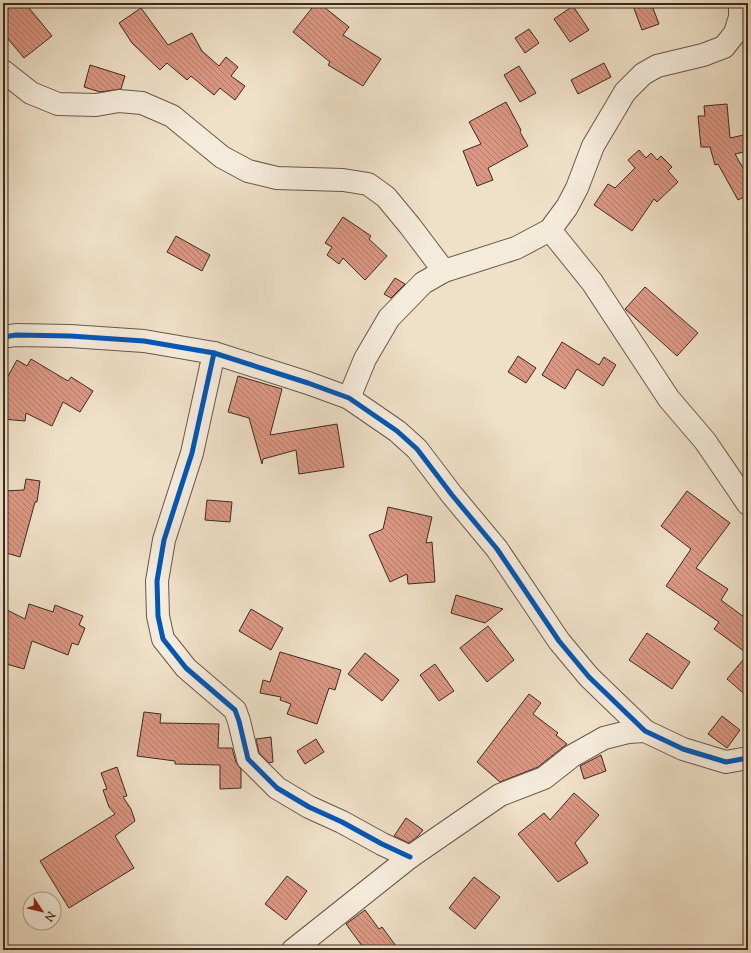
<svg xmlns="http://www.w3.org/2000/svg" width="751" height="953" viewBox="0 0 751 953" font-family="'Sorts Mill Goudy',serif">
<style>
.building{fill:url(#building-back-hatch);stroke:#3c2a1f}
.lines{fill:none;stroke-linecap:round;stroke-linejoin:round}
.minor-casing{stroke:#695849;stroke-width:24}
.minor{stroke:#f5ebdb;stroke-width:22}
.cycleway-casing{stroke:#f5ebdb;stroke-width:8}
.cycleway{stroke:#0057b8;stroke-width:5}
</style>
<defs>
<pattern id="building-back-hatch" width="6" height="6" patternUnits="userSpaceOnUse"><rect width="6" height="6" fill="#db9783"/><path d="M-1 5l2 2M0 0l6 6M5-1l2 2" fill="none" stroke="#b37b6b"/></pattern>
</defs>
<rect width="100%" height="100%" fill="#efe0c8"/>
<filter id="stains"><feTurbulence type="fractalNoise" baseFrequency=".005" numOctaves="4"/><feColorMatrix values="0 0 0 0 .2 0 0 0 0 .09 0 0 0 0 .02 0 0 0 .5 -.17"/></filter>
<radialGradient id="worn" r=".72"><stop offset=".6" stop-color="#630" stop-opacity="0"/><stop offset="1" stop-color="#630" stop-opacity=".3"/></radialGradient>
<g class="building">
<path d="M 15,3 L 25,3 L 52,36 L 24,58 L 3,33 L 3,12 Z"/>
<path d="M 316,3 L 319,3 L 349,27 L 343,35 L 381,59 L 363,86 L 328,65 L 330,62 L 293,32 Z"/>
<path d="M 632,3 L 651,3 L 659,24 L 642,30 Z"/>
<path d="M 573,6 L 589,30 L 570,42 L 554,19 Z"/>
<path d="M 141,8 L 168,45 L 192,33 L 202,51 L 219,66 L 226,57 L 238,67 L 231,76 L 245,86 L 235,100 L 220,88 L 214,95 L 191,76 L 187,80 L 167,63 L 160,70 L 132,43 L 119,23 Z"/>
<path d="M 529,29 L 539,43 L 525,53 L 515,38 Z"/>
<path d="M 604,63 L 611,77 L 578,94 L 571,80 Z"/>
<path d="M 90,65 L 125,76 L 121,89 L 100,92 L 84,87 Z"/>
<path d="M 519,66 L 536,93 L 520,102 L 504,75 Z"/>
<path d="M 506,102 L 521,130 L 520,132 L 528,146 L 488,168 L 493,180 L 477,186 L 463,151 L 481,144 L 469,122 Z"/>
<path d="M 727,104 L 730,138 L 748,134 L 748,151 L 735,154 L 748,177 L 748,195 L 738,200 L 718,164 L 715,165 L 710,147 L 701,147 L 698,116 L 705,116 L 704,106 Z"/>
<path d="M 639,150 L 646,158 L 651,153 L 657,160 L 661,156 L 672,167 L 668,171 L 678,182 L 657,202 L 654,199 L 632,231 L 594,205 L 608,184 L 615,188 L 635,168 L 628,160 Z"/>
<path d="M 343,217 L 371,236 L 369,239 L 387,256 L 365,280 L 343,258 L 339,264 L 327,255 L 332,247 L 325,243 Z"/>
<path d="M 176,236 L 210,255 L 202,271 L 167,252 Z"/>
<path d="M 395,278 L 405,284 L 391,298 L 384,294 Z"/>
<path d="M 645,287 L 698,333 L 677,356 L 625,309 Z"/>
<path d="M 562,342 L 599,365 L 604,357 L 616,365 L 603,386 L 577,369 L 565,389 L 542,375 Z"/>
<path d="M 518,356 L 536,368 L 526,383 L 508,372 Z"/>
<path d="M 31,359 L 68,381 L 71,377 L 93,391 L 80,412 L 63,402 L 52,426 L 26,413 L 25,421 L 3,419 L 3,385 L 17,360 L 27,366 Z"/>
<path d="M 238,376 L 282,389 L 270,435 L 337,424 L 344,467 L 299,474 L 296,450 L 263,459 L 262,464 L 249,418 L 228,412 Z"/>
<path d="M 26,479 L 40,481 L 37,502 L 35,502 L 20,557 L 3,552 L 3,491 L 24,490 Z"/>
<path d="M 687,491 L 730,523 L 696,568 L 728,589 L 721,600 L 748,620 L 748,697 L 727,679 L 748,654 L 714,629 L 719,622 L 666,586 L 691,549 L 661,526 Z"/>
<path d="M 207,500 L 232,502 L 230,522 L 205,520 Z"/>
<path d="M 388,507 L 432,517 L 426,543 L 432,542 L 435,582 L 408,584 L 407,574 L 390,582 L 369,535 L 383,529 Z"/>
<path d="M 456,595 L 503,609 L 485,623 L 451,613 Z"/>
<path d="M 29,604 L 53,612 L 55,605 L 83,616 L 79,625 L 85,628 L 78,645 L 72,643 L 68,655 L 32,641 L 24,669 L 3,663 L 3,608 L 25,619 Z"/>
<path d="M 251,609 L 283,628 L 271,650 L 239,631 Z"/>
<path d="M 488,626 L 514,660 L 487,682 L 460,648 Z"/>
<path d="M 647,633 L 690,662 L 672,689 L 629,660 Z"/>
<path d="M 280,652 L 341,670 L 335,690 L 329,688 L 317,724 L 287,714 L 291,704 L 280,700 L 281,697 L 260,693 L 263,680 L 270,682 Z"/>
<path d="M 365,653 L 399,680 L 382,701 L 348,674 Z"/>
<path d="M 435,664 L 454,691 L 439,701 L 420,675 Z"/>
<path d="M 529,694 L 541,703 L 533,714 L 558,733 L 556,735 L 567,744 L 538,767 L 500,782 L 477,762 Z"/>
<path d="M 144,712 L 161,714 L 160,723 L 219,724 L 218,748 L 232,748 L 236,762 L 241,769 L 241,788 L 220,789 L 220,765 L 175,764 L 175,761 L 137,756 Z"/>
<path d="M 722,716 L 740,730 L 727,748 L 708,734 Z"/>
<path d="M 271,737 L 273,762 L 269,763 L 259,753 L 256,739 Z"/>
<path d="M 316,739 L 324,752 L 305,764 L 297,751 Z"/>
<path d="M 601,755 L 606,771 L 584,779 L 580,766 Z"/>
<path d="M 117,767 L 127,796 L 123,797 L 131,809 L 135,821 L 115,836 L 134,868 L 69,908 L 40,861 L 115,814 L 109,807 L 103,790 L 107,789 L 101,773 Z"/>
<path d="M 574,793 L 599,815 L 575,843 L 588,863 L 558,882 L 518,834 L 544,813 L 550,820 Z"/>
<path d="M 406,818 L 423,830 L 418,836 L 409,843 L 394,836 Z"/>
<path d="M 287,876 L 307,891 L 286,920 L 265,904 Z"/>
<path d="M 474,877 L 500,897 L 475,929 L 449,908 Z"/>
<path d="M 365,910 L 379,929 L 382,927 L 399,950 L 365,950 L 346,924 Z"/>
</g>
<g class="lines">
<defs>
<g id="minor">
<path d="M 3,71 L 31,93 L 58,104 L 96,105 L 119,101 L 142,103 L 172,116 L 222,157 L 248,171 L 277,178 L 343,180 L 368,184 L 386,197 L 410,226 L 444,271"/>
<path d="M 550,230 L 592,282 L 669,399 L 705,441 L 748,504"/>
<path d="M 3,337 L 16,335 L 70,336 L 144,341 L 214,353 L 308,383 L 349,398 L 397,431 L 417,449 L 452,495 L 497,549 L 559,641 L 589,677 L 645,731 L 683,749 L 726,762 L 748,758"/>
<path d="M 214,353 L 192,453 L 164,540 L 157,581 L 158,616 L 163,639 L 186,668 L 235,710 L 239,721 L 248,759 L 277,788 L 309,807 L 342,822 L 382,844 L 410,857"/>
<path d="M 349,398 L 365,359 L 389,318 L 423,283 L 444,271 L 516,248 L 550,230 L 567,207 L 577,188 L 593,146 L 625,92 L 643,74 L 657,66 L 703,55 L 724,47 L 735,33 L 740,17 L 740,3"/>
<path d="M 293,950 L 410,857 L 500,795 L 544,778 L 572,756 L 604,738 L 628,732 L 645,731"/>
</g>
</defs>
<use href="#minor" class="minor-casing"/>
<use href="#minor" class="minor"/>
<defs>
<g id="cycleway">
<path d="M 3,337 L 16,335 L 70,336 L 144,341 L 214,353 L 308,383 L 349,398 L 397,431 L 417,449 L 452,495 L 497,549 L 559,641 L 589,677 L 645,731 L 683,749 L 726,762 L 748,758"/>
<path d="M 214,353 L 192,453 L 164,540 L 157,581 L 158,616 L 163,639 L 186,668 L 235,710 L 239,721 L 248,759 L 277,788 L 309,807 L 342,822 L 382,844 L 410,857"/>
</g>
</defs>
<use href="#cycleway" class="cycleway-casing"/>
<use href="#cycleway" class="cycleway"/>
</g>
<rect width="751" height="953" fill="none" stroke="#efe0c8" stroke-width="16"/>
<rect x="4" y="4" width="743" height="945" fill="none" stroke="#3c2a1f" stroke-width="2"/>
<rect x="8" y="8" width="735" height="937" fill="none" stroke="#3c2a1f"/>
<g transform="translate(42 911) rotate(125)"><circle r="19" fill="#f5ebdb" stroke="#ab9e90"/>
<path d="M0-3L7 15L0 10L-7 15Z" fill="#8f2418"/>
<text y="-6" font-size="11" font-weight="bold" text-anchor="middle" fill="#3c2a1f">N</text>
</g>
<rect width="100%" height="100%" filter="url(#stains)"/>
<rect width="100%" height="100%" fill="url(#worn)"/>
</svg>
